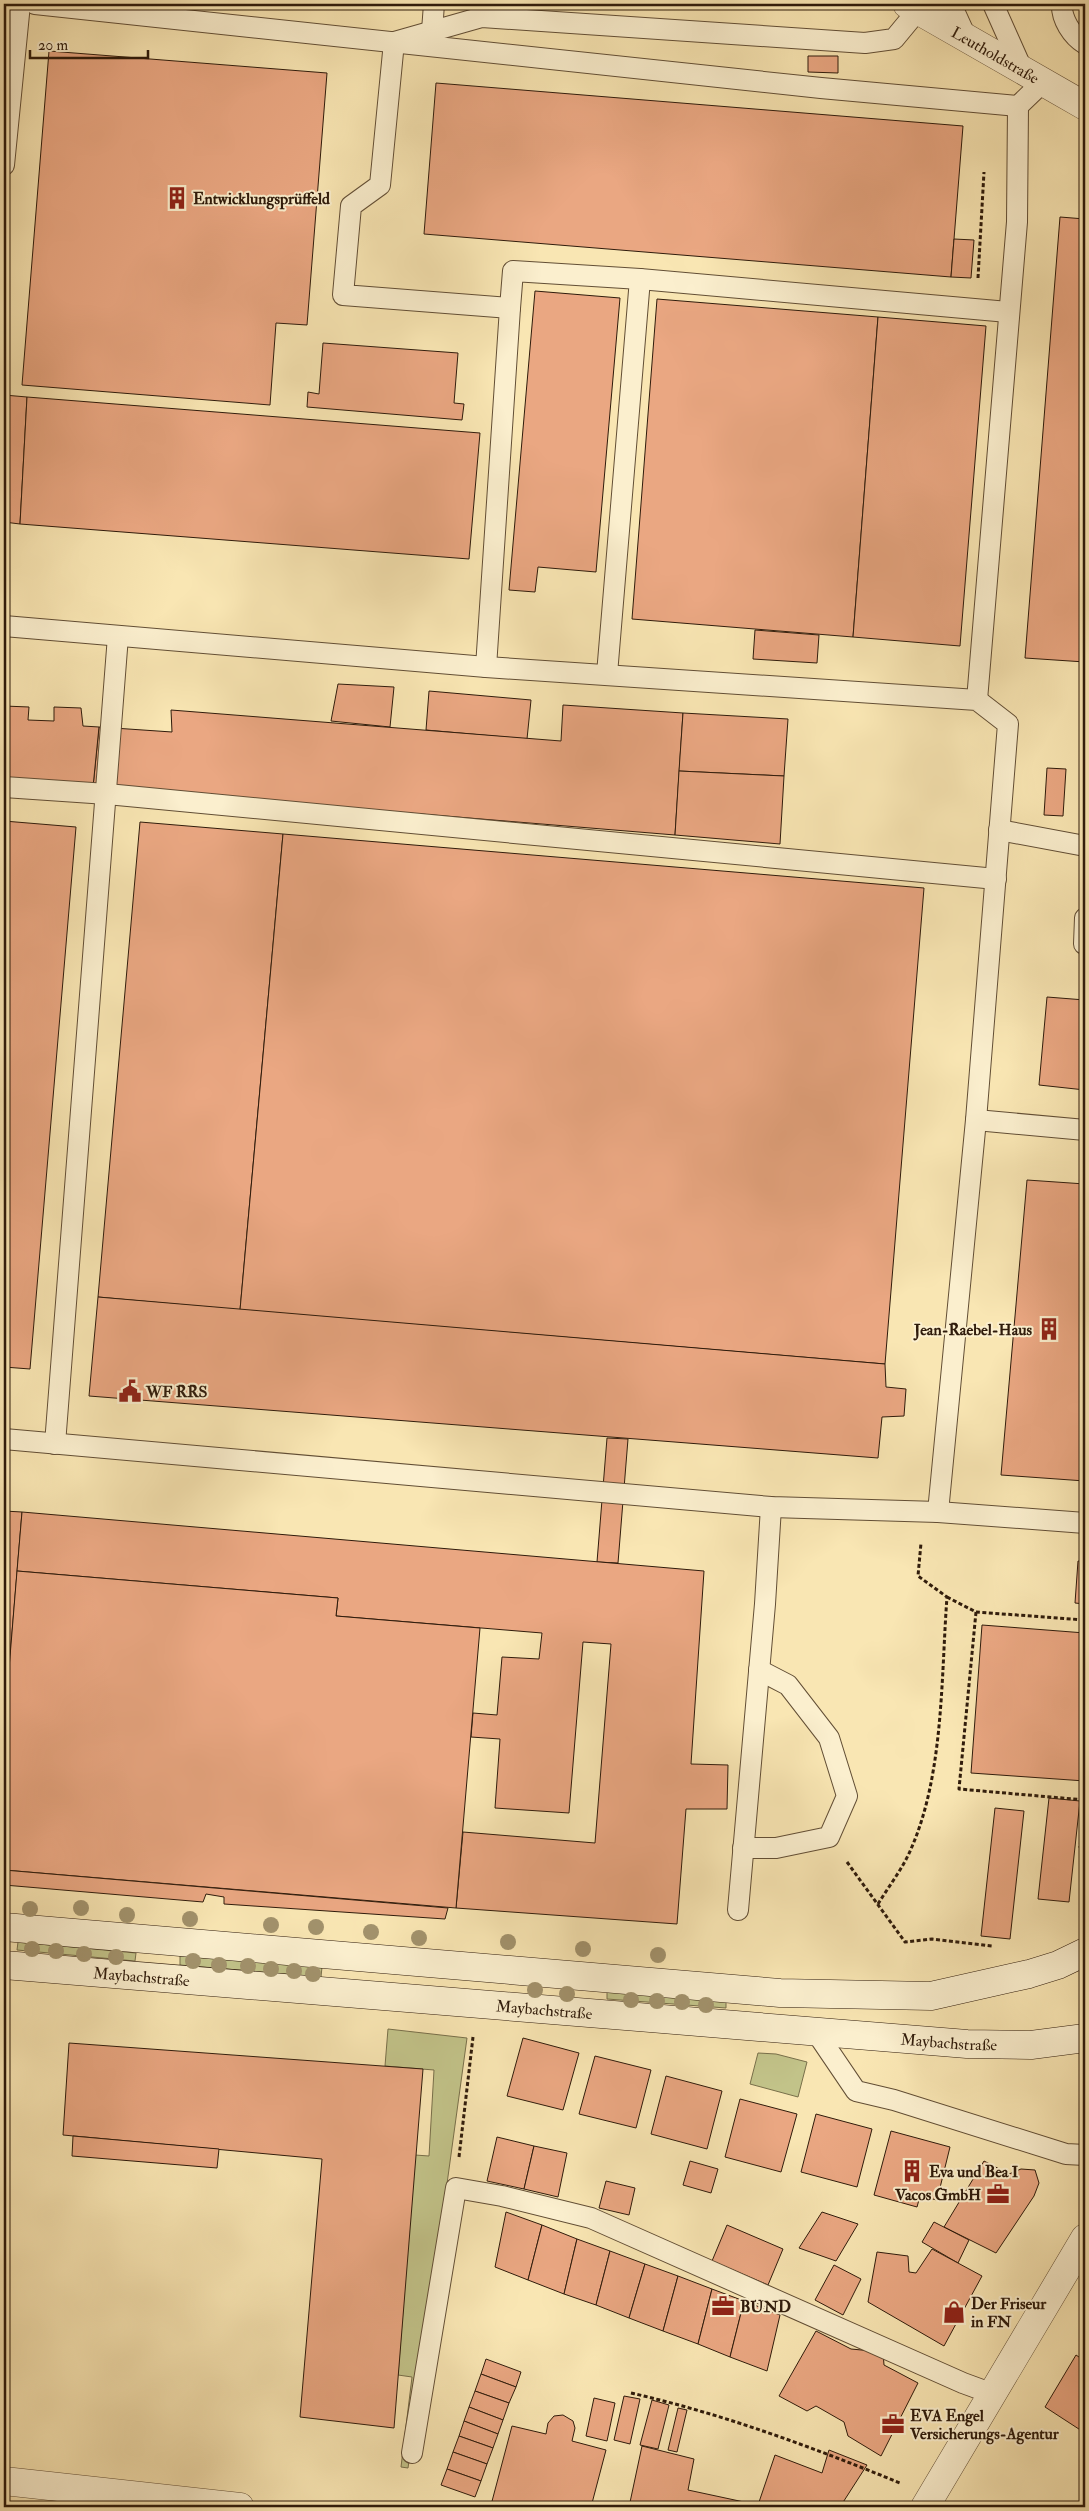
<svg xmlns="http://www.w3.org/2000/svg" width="1089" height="2511" viewBox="0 0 1089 2511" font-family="'IM FELL Double Pica',serif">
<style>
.green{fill:#c2c389;stroke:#786f4a}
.building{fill:#eaa782;stroke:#2f1b0b}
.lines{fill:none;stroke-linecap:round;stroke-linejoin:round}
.service-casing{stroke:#624e35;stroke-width:22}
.minor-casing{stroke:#624e35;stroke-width:29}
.secondary-casing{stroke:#2f1b0b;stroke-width:29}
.path{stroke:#2f1b0b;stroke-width:3;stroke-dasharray:4 2.5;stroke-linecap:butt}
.service{stroke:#fbefce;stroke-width:20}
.minor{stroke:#fbefce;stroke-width:28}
.secondary{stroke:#fbefce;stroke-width:28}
.tree{fill:#a2926c}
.labels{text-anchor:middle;stroke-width:4;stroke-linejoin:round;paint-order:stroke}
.street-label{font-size:16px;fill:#2f1b0b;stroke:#fbefce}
.poi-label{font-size:16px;font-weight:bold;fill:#2f1b0b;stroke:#fbefce;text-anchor:start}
</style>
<rect width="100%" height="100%" fill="#f9e6b3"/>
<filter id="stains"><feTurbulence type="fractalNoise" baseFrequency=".004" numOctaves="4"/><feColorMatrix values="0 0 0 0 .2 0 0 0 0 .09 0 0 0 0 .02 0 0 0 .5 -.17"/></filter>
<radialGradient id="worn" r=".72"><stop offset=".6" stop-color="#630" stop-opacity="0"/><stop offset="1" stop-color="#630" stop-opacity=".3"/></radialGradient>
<g class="green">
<path d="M 18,1942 L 136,1953 L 135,1961 L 17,1950 Z"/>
<path d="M 180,1956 L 322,1967 L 321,1977 L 180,1965 Z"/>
<path d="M 607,1991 L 726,2001 L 726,2008 L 607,1999 Z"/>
<path d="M 388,2029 L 467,2038 L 408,2468 L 401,2467 L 412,2377 L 398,2375 L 415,2155 L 429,2156 L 434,2070 L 385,2066 Z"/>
<path d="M 758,2053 L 776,2054 L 807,2062 L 798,2097 L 750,2084 Z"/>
</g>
<g class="building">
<path d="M 49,51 L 327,73 L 307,325 L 276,323 L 270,405 L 22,385 Z"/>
<path d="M 808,56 L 838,56 L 838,73 L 808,72 Z"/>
<path d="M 436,83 L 963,126 L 951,277 L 424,234 Z"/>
<path d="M 1060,217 L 1085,219 L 1085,662 L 1025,658 Z"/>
<path d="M 954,239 L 974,240 L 971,278 L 951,277 Z"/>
<path d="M 535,291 L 620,298 L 596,572 L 538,567 L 535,592 L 509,590 Z"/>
<path d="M 657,299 L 878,317 L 853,637 L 632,619 Z"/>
<path d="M 878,317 L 986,326 L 960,646 L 853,637 Z"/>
<path d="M 323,343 L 458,353 L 454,403 L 464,404 L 462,420 L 307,407 L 308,392 L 319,394 Z"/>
<path d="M 4,395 L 27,397 L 20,524 L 4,522 Z"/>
<path d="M 27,397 L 480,433 L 469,559 L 20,524 Z"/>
<path d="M 755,630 L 819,635 L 817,663 L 753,659 Z"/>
<path d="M 338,684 L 394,687 L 390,727 L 331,721 Z"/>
<path d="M 429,691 L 531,700 L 527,739 L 426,730 Z"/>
<path d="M 563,705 L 683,713 L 675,835 L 93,787 L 99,727 L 172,732 L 171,710 L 561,741 Z"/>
<path d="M 4,706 L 29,707 L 28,720 L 54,721 L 54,707 L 81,708 L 83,726 L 99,727 L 93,787 L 4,779 Z"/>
<path d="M 683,713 L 788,719 L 784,776 L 679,771 Z"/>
<path d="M 1047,768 L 1066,769 L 1063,816 L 1044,815 Z"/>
<path d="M 679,771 L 784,776 L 780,844 L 675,835 Z"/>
<path d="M 4,821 L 76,827 L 30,1369 L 4,1367 Z"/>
<path d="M 140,822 L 283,834 L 240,1310 L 98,1297 Z"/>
<path d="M 283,834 L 924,888 L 885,1364 L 240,1310 Z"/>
<path d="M 1047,997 L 1085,1000 L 1085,1090 L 1039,1085 Z"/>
<path d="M 1027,1180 L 1085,1184 L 1085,1481 L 1001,1475 Z"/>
<path d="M 98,1297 L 885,1364 L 886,1387 L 906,1389 L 904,1416 L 882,1417 L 878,1458 L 89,1396 Z"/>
<path d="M 607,1438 L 628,1439 L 618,1563 L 597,1562 Z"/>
<path d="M 4,1511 L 22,1512 L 4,1730 Z"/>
<path d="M 22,1512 L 704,1571 L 691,1764 L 728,1765 L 727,1809 L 686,1809 L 677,1924 L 456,1908 L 463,1832 L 595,1843 L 611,1644 L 583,1642 L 569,1813 L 495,1808 L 500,1739 L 471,1737 L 473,1713 L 497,1715 L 502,1657 L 539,1659 L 542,1633 L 336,1616 L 338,1598 L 17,1571 Z"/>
<path d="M 1078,1561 L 1085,1562 L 1085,1604 L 1075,1603 Z"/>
<path d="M 17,1571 L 338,1598 L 336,1616 L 480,1628 L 456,1908 L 4,1870 L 4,1730 Z"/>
<path d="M 982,1625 L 1085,1633 L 1085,1781 L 971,1773 Z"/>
<path d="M 1049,1798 L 1080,1801 L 1069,1902 L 1038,1899 Z"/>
<path d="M 995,1808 L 1024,1811 L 1010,1939 L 981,1936 Z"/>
<path d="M 4,1870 L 448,1908 L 445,1919 L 224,1904 L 224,1897 L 206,1894 L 203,1902 L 4,1885 Z"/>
<path d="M 523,2038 L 579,2053 L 563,2110 L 507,2096 Z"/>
<path d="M 69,2043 L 423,2069 L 394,2428 L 300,2417 L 322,2159 L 63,2135 Z"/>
<path d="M 595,2056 L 651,2070 L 636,2128 L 579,2114 Z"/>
<path d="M 666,2076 L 722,2091 L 707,2149 L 651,2134 Z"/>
<path d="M 740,2099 L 797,2114 L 781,2172 L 725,2157 Z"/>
<path d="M 816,2114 L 872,2129 L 857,2187 L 801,2172 Z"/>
<path d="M 891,2131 L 950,2147 L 937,2200 L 920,2196 L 917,2207 L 874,2195 Z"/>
<path d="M 73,2136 L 219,2149 L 217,2168 L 72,2156 Z"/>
<path d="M 497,2137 L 534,2146 L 524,2189 L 487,2181 Z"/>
<path d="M 534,2146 L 567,2153 L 558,2197 L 524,2189 Z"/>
<path d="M 690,2161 L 718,2169 L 711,2193 L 683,2185 Z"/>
<path d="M 984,2161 L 1009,2174 L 1021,2169 L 1035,2170 L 1039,2183 L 1034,2196 L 996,2253 L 944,2227 Z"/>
<path d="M 606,2181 L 635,2188 L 629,2215 L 599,2208 Z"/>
<path d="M 506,2212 L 542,2225 L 528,2280 L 495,2267 Z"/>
<path d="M 822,2212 L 858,2224 L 836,2261 L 799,2248 Z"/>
<path d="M 934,2222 L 969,2240 L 958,2263 L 922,2242 Z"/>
<path d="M 542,2225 L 577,2239 L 564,2294 L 528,2280 Z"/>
<path d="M 727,2225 L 783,2249 L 768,2285 L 712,2261 Z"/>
<path d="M 577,2239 L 610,2251 L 596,2305 L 564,2294 Z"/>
<path d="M 932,2249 L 982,2276 L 944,2346 L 868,2302 L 877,2252 L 908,2256 L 909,2272 L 916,2273 Z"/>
<path d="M 610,2251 L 645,2264 L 629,2318 L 596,2305 Z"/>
<path d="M 645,2264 L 678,2276 L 663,2331 L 629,2318 Z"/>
<path d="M 834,2265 L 861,2279 L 843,2315 L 815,2300 Z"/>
<path d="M 678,2276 L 712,2289 L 698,2344 L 663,2331 Z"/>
<path d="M 712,2289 L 744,2301 L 730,2357 L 698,2344 Z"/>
<path d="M 744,2301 L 780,2315 L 767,2371 L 730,2357 Z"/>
<path d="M 816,2331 L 851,2349 L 883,2352 L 884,2365 L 918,2383 L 881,2456 L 848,2436 L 844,2422 L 816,2406 L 807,2411 L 779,2396 Z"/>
<path d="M 1076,2355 L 1085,2361 L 1085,2433 L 1045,2407 Z"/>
<path d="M 486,2359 L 521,2372 L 516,2387 L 481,2374 Z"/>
<path d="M 481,2374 L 516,2387 L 509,2403 L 475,2391 Z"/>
<path d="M 475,2391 L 509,2403 L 503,2420 L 469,2407 Z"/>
<path d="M 624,2396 L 640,2399 L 630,2444 L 614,2440 Z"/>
<path d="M 594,2398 L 615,2403 L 607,2441 L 586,2436 Z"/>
<path d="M 652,2400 L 669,2405 L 658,2449 L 640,2445 Z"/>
<path d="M 469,2407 L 503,2420 L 498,2434 L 464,2421 Z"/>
<path d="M 678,2408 L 687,2410 L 677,2452 L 668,2450 Z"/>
<path d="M 563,2415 L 573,2421 L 575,2428 L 572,2441 L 606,2450 L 591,2507 L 500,2507 L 491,2505 L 512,2426 L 546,2434 L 548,2423 L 554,2416 Z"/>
<path d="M 464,2421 L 498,2434 L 493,2448 L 459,2436 Z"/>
<path d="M 459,2436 L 493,2448 L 487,2464 L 453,2452 Z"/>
<path d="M 642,2446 L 694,2459 L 688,2490 L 758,2505 L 775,2455 L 822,2473 L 829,2450 L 867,2465 L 840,2507 L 629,2507 Z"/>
<path d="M 453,2452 L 487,2464 L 481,2481 L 447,2469 Z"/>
<path d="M 447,2469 L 481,2481 L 475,2497 L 441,2485 Z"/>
</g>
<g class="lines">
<defs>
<g id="service">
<path d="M 35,4 L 821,88 L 1018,106 L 1043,82"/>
<path d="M 951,4 L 966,37"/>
<path d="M 993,4 L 1022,69"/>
<path d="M 1062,4 C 1061,19 1072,36 1085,44"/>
<path d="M 432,31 L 434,4"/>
<path d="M 4,165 L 20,4"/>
<path d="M 510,308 L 513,271 L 640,279 L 1008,312"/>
<path d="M 4,626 L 486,667 L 977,700 L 1008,724 L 976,1120 L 938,1512"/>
<path d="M 486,667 L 510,308 L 343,295 L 351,206 L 380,185 L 394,42 L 482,17 L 865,43 L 894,39 L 918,10"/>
<path d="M 607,674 L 640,279"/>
<path d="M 977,700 L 1017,222 L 1018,106"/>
<path d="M 4,787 L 107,794 L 996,879"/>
<path d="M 999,830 L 1085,846"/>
<path d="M 1084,944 L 1085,918"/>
<path d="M 976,1120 L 1085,1130"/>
<path d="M 4,1439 L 771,1507 L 938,1512 L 1085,1523"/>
<path d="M 55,1444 L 118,636"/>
<path d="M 743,1848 L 776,1848 L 829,1837 L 847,1796 L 829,1738 L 788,1685 L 759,1670"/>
<path d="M 738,1910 L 765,1604 L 771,1507"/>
<path d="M 816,2032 L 856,2091 L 894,2100 L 1066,2154 L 1085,2155"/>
<path d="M 412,2453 L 456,2188 L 502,2196 L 591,2218 L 963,2383 L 993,2394"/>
</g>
<g id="minor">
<path id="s1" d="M 907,4 L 1085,106"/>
<path d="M 4,2481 L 240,2507"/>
<path d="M 925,2507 L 1085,2238"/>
</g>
<g id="secondary">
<path d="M 4,1927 L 780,1993 L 931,1996 L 1029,1974 L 1058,1965 L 1085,1952"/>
<path id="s2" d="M 4,1965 L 967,2044 L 1031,2045 L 1085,2038"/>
</g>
</defs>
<use href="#service" class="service-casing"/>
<use href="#minor" class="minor-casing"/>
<use href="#secondary" class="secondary-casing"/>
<g class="path">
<path d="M 978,278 L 984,172"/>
<path d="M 947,1597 L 976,1612 L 1085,1620"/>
<path d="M 976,1612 L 959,1789 L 1085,1800"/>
<path d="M 1085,1801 L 1080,1847 L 1085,1847"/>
<path d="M 847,1862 L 905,1942 L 932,1939 L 992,1946"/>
<path d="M 878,1904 C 889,1886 903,1868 911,1849 C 944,1774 941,1677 947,1597 L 918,1576 L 921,1543"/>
<path d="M 459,2157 L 473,2037"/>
<path d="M 631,2393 C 723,2414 812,2447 900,2483"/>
</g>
<use href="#service" class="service"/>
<use href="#minor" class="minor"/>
<use href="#secondary" class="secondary"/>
</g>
<g class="tree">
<circle cx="81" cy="1908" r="8"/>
<circle cx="30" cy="1909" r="8"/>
<circle cx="127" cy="1915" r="8"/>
<circle cx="190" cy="1919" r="8"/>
<circle cx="271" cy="1925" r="8"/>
<circle cx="316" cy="1927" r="8"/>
<circle cx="371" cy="1932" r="8"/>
<circle cx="419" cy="1938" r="8"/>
<circle cx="508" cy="1942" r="8"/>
<circle cx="32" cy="1949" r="8"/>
<circle cx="583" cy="1949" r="8"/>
<circle cx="56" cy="1951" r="8"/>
<circle cx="84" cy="1954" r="8"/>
<circle cx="658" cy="1955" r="8"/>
<circle cx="116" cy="1957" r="8"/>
<circle cx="193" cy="1961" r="8"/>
<circle cx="219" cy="1965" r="8"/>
<circle cx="248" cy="1966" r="8"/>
<circle cx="271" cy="1969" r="8"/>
<circle cx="294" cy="1971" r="8"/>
<circle cx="313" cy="1974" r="8"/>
<circle cx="535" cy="1990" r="8"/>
<circle cx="567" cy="1994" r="8"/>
<circle cx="631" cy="2000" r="8"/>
<circle cx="657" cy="2001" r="8"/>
<circle cx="682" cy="2002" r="8"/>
<circle cx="706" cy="2005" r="8"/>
</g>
<defs>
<symbol id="building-bare" viewBox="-9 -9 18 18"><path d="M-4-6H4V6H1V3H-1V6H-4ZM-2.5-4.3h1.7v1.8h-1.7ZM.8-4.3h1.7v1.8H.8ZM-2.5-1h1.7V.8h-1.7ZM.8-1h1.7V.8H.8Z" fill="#8f2418" stroke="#fbefce" stroke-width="2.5" paint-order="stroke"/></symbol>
<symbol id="civic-bare" viewBox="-9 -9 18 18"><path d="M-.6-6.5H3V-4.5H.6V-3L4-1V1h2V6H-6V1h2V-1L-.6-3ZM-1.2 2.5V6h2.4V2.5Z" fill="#8f2418" stroke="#fbefce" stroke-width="2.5" paint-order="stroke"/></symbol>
<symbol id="office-bare" viewBox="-9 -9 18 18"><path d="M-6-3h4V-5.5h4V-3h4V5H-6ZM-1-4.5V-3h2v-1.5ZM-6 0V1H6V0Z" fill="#8f2418" stroke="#fbefce" stroke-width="2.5" paint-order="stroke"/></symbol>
<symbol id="shop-bare" viewBox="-9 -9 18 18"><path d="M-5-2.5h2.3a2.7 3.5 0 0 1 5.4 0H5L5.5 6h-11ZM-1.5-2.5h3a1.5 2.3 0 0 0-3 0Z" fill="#8f2418" stroke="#fbefce" stroke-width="2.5" paint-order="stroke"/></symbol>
</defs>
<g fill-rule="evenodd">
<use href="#building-bare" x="161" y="182" width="32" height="32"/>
<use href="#building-bare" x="1033" y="1313" width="32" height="32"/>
<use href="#civic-bare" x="114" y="1375" width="32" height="32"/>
<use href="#building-bare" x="896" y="2155" width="32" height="32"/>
<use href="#office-bare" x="982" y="2178" width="32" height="32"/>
<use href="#office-bare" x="707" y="2290" width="32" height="32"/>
<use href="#shop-bare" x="938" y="2296" width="32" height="32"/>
<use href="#office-bare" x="877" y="2408" width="32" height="32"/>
</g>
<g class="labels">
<g class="street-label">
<text dy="6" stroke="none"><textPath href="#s1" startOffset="102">Leutholdstraße</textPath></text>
<text dy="6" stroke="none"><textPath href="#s2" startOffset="138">Maybachstraße</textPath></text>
<text dy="6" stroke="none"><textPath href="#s2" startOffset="542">Maybachstraße</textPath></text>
<text dy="6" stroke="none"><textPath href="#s2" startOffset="948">Maybachstraße</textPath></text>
</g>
<g class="poi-label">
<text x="193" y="204">Entwicklungsprüffeld</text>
<text x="1032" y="1335" text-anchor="end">Jean-Raebel-Haus</text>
<text x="146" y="1397">WF RRS</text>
<text x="929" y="2177">Eva und Bea I</text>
<text x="981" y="2200" text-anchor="end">Vacos GmbH</text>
<text x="971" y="2309">Der Friseur<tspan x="971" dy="18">in FN</tspan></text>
<text x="740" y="2312">BUND</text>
<text x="910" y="2421">EVA Engel<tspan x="910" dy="18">Versicherungs-Agentur</tspan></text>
</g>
</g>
<rect width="1089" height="2511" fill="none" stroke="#f9e6b3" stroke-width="20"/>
<rect x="5" y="5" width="1079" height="2501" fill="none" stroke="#2f1b0b" stroke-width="2.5"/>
<rect x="10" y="10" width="1069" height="2491" fill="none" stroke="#2f1b0b"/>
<path d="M30 50v8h118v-8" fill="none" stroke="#2f1b0b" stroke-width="2.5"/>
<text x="38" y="50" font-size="15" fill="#2f1b0b" stroke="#fbefce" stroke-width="4" paint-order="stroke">20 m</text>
<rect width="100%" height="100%" filter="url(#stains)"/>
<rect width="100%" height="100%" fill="url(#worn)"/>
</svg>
